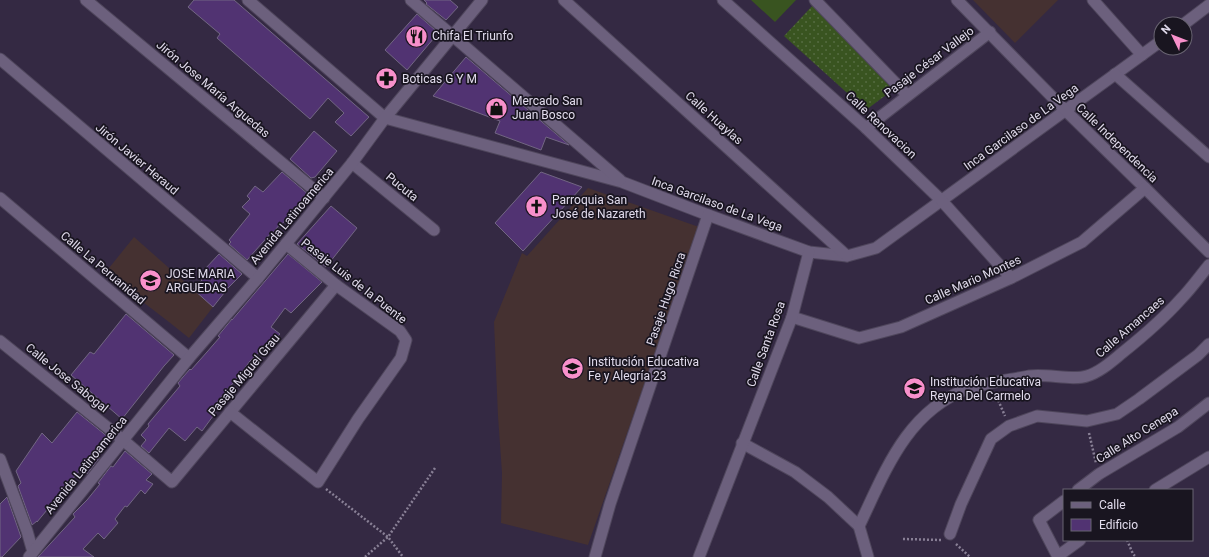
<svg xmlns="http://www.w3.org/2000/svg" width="1209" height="557" viewBox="0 0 1209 557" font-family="Roboto,sans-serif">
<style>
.education{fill:#453131}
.grass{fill:url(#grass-dots)}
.pitch{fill:#395420}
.building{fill:#513372;stroke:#726683}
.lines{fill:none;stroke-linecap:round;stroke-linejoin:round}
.minor-casing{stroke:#4f465c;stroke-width:13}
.path{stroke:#898096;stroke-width:2.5;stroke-dasharray:2 2;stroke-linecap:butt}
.minor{stroke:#6c607d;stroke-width:11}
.labels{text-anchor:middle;stroke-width:3.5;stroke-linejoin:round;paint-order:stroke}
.poi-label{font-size:12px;fill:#e1dbec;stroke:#191520;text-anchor:start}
.street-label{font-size:12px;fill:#e1dbec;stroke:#191520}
</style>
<defs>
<pattern id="grass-dots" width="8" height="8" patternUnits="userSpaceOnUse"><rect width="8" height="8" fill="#395420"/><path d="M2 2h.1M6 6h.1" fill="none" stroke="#556c41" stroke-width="1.8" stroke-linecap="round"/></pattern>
</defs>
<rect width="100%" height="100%" fill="#342943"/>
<g class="education">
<path d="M 973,0 L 1058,0 L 1015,43 Z"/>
<path d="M 588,188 L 699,227 L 588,545 L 501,523 L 502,473 L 498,416 L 494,322 L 522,253 L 527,256 Z"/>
<path d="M 134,237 L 213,307 L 189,338 L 169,322 L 105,273 Z"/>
</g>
<path class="grass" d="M 814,4 L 894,89 L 866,110 L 784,36 Z"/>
<path class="pitch" d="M 751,0 L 796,0 L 775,22 Z"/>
<g class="building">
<path d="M 194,0 L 234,0 L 369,117 L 351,136 L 335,122 L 344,113 L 328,98 L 310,119 L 217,38 L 220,34 L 188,7 Z"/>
<path d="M 424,0 L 450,0 L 458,7 L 446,20 L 426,4 L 427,3 Z"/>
<path d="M 417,14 L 435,30 L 434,38 L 407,70 L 385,50 Z"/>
<path d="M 466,57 L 569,145 L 546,137 L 541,150 L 495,133 L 500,121 L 433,96 Z"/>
<path d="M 314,131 L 337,151 L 315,177 L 311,178 L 290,159 Z"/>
<path d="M 282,172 L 309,195 L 281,225 L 280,224 L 272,234 L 271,233 L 247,260 L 229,244 L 231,242 L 229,240 L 250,214 L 242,207 L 250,199 L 247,196 L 255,186 L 263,192 Z"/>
<path d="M 541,172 L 582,187 L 523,251 L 495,223 Z"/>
<path d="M 331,206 L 357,228 L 326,267 L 297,244 Z"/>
<path d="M 219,254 L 242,274 L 228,288 L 213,307 L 193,289 L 202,280 L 201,278 L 208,271 L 205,269 Z"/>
<path d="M 288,254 L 322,282 L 291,313 L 285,308 L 271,327 L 280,334 L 266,348 L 265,347 L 250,361 L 239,376 L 217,402 L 218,403 L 213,409 L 216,412 L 202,431 L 197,427 L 185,441 L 169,428 L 149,453 L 141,446 L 146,440 L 141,435 L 149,426 L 148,424 L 180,386 L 178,383 L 183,377 L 190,369 L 191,370 L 207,352 L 220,337 L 218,336 L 232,319 L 232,320 Z"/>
<path d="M 126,314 L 174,355 L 164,366 L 122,419 L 71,375 L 90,352 L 94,354 Z"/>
<path d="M 77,412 L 108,437 L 95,453 L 100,457 L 87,474 L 81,469 L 37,522 L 37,521 L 32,525 L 18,486 L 21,483 L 16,471 L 42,433 L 52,443 Z"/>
<path d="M 125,451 L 152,474 L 146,480 L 153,484 L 145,494 L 141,490 L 127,507 L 125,506 L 115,519 L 118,523 L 104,539 L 98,533 L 83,549 L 94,557 L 38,557 L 75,517 L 73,514 L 87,500 L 100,484 L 98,483 L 111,466 L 113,467 Z"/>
<path d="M 7,497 L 21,537 L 2,557 L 0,557 L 0,504 Z"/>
</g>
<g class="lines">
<defs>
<g id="minor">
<path d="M 86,0 L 324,198"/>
<path d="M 248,0 L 385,118 L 622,182 L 708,215 L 809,252 L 847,256 L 876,248 L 1161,41"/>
<path d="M 411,0 L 620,180"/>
<path d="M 564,0 L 847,256"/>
<path d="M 723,0 L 866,128 L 942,201 L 1011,278"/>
<path d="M 815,0 L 907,95"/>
<path d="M 957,0 L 1066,111 L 1145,188 L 1209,252"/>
<path d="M 1093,0 L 1142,55"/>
<path d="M 1184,24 L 1209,5"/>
<path d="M 0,59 L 258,278"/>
<path d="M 1115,74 L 1209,157"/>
<path d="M 866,128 L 990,32"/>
<path d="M 352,163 L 434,230"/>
<path d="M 0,198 L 189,358"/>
<path d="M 792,317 L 859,338 L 901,327 L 1011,278 L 1082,242 L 1145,188"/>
<path d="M 0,341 L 123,440 L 172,482 L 336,285"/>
<path d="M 230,412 L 318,482 L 358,419 L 401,358 L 406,340 L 400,331 L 336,285 L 286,244"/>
<path d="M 742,443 L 795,472 L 828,497 L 859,526 L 868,557"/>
<path d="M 0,459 L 27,531 L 33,552"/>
<path d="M 1078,490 L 1099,474 L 1178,427 L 1209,403"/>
<path d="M 1155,490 L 1209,457"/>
<path d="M 859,526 C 885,472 906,412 967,389 C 987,382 1009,380 1029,376 C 1046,373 1072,381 1087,376 C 1100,372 1111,362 1122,353 C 1142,337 1163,319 1180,300 C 1191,289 1200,276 1209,265"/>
<path d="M 950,534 L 961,504 L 991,439 L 1009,426 L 1037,416 L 1087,421 L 1117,414 L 1139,399 L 1198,355 L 1209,344"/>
<path d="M 1058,556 L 1080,540"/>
<path d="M 29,557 L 189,358 L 258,278 L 352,163 L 385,118 L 482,0"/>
<path d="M 595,557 L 610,504 L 708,215"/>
<path d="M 699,557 L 792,317 L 809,252"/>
<path d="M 1058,557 L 1039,520 L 1064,501"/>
</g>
</defs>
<use href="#minor" class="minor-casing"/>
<g class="path">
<path d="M 995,393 L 1005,416"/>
<path d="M 1089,433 L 1096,463"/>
<path d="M 326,489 L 388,537 L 403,557"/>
<path d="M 903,539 L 941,540"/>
<path d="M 1127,540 L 1133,554 L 1136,557"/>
<path d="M 956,544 L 970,557"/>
<path d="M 365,557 L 388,537 L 435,468"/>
</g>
<use href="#minor" class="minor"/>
</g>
<defs>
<symbol id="restaurant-disc" viewBox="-11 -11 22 22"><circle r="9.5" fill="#f890cb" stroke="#191520"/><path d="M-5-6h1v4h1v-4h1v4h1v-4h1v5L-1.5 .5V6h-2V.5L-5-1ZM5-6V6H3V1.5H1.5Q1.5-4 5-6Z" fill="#111"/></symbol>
<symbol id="pharmacy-disc" viewBox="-11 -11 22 22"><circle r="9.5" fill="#f890cb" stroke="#191520"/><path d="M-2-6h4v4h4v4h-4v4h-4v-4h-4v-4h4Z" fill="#111"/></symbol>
<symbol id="shop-disc" viewBox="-11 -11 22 22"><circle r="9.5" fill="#f890cb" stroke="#191520"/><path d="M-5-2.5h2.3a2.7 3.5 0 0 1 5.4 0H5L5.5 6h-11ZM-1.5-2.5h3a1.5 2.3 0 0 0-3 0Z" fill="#111"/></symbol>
<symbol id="church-disc" viewBox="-11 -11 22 22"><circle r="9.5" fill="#f890cb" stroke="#191520"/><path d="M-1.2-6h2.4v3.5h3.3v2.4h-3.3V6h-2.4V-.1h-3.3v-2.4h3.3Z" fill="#111"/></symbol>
<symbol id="school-disc" viewBox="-11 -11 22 22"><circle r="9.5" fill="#f890cb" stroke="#191520"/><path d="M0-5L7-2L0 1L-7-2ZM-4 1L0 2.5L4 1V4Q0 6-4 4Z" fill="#111"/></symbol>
</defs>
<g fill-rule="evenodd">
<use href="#restaurant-disc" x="404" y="24" width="25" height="25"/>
<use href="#pharmacy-disc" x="374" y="66" width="25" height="25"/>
<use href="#shop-disc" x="484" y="96" width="25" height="25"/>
<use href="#church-disc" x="524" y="194" width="25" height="25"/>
<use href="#school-disc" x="138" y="268" width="25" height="25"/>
<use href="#school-disc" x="560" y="356" width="25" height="25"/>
<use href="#school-disc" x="902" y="376" width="25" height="25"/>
</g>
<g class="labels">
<g class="poi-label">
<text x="432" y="40">Chifa El Triunfo</text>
<text x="402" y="83">Boticas G Y M</text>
<text x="512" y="105">Mercado San<tspan x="512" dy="14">Juan Bosco</tspan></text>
<text x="552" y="204">Parroquia San<tspan x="552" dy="14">José de Nazareth</tspan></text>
<text x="166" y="278">JOSE MARIA<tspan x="166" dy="14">ARGUEDAS</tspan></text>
<text x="588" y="366">Institución Educativa<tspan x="588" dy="14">Fe y Alegría 23</tspan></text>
<text x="930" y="386">Institución Educativa<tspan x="930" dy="14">Reyna Del Carmelo</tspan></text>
</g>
<g class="street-label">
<text transform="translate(929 62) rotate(-37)" y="4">Pasaje César Vallejo</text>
<text transform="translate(213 89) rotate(40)" y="4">Jirón Jose María Arguedas</text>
<text transform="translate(714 118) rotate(42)" y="4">Calle Huaylas</text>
<text transform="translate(881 125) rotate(43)" y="4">Calle Renovacion</text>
<text transform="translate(1021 127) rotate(-36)" y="4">Inca Garcilaso de La Vega</text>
<text transform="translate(1117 143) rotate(44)" y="4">Calle Independencia</text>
<text transform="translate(137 159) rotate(40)" y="4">Jirón Javier Heraud</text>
<text transform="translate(402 187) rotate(39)" y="4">Pucuta</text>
<text transform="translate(717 204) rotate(20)" y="4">Inca Garcilaso de La Vega</text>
<text transform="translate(292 216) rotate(-50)" y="4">Avenida Latinoamerica</text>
<text transform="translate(103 268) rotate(40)" y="4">Calle La Peruanidad</text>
<text transform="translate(973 280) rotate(-24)" y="4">Calle Mario Montes</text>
<text transform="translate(354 281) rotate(38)" y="4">Pasaje Luis de la Puente</text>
<text transform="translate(666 299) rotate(-71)" y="4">Pasaje Hugo Ricra</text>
<text transform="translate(1130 327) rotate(-41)" y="4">Calle Amancaes</text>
<text transform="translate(766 344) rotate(-70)" y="4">Calle Santa Rosa</text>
<text transform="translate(244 375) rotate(-50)" y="4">Pasaje Miguel Grau</text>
<text transform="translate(67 378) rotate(39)" y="4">Calle Jose Sabogal</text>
<text transform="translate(1137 435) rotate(-32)" y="4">Calle Alto Cenepa</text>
<text transform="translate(86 465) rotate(-51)" y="4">Avenida Latinoamerica</text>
</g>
</g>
<rect x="1063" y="489" width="130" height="52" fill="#191520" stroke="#696472"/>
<rect x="1071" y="502" width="20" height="6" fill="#6c607d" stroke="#696472"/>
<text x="1099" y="509" font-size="12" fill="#e1dbec">Calle</text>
<rect x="1071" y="519" width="20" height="12" fill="#513372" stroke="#696472"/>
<text x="1099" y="529" font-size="12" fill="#e1dbec">Edificio</text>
<g transform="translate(1173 36) rotate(313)"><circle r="19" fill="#191520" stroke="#696472"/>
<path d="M0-3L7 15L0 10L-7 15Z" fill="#f890cb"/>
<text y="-6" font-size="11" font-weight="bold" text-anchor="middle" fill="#e1dbec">N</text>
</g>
</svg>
